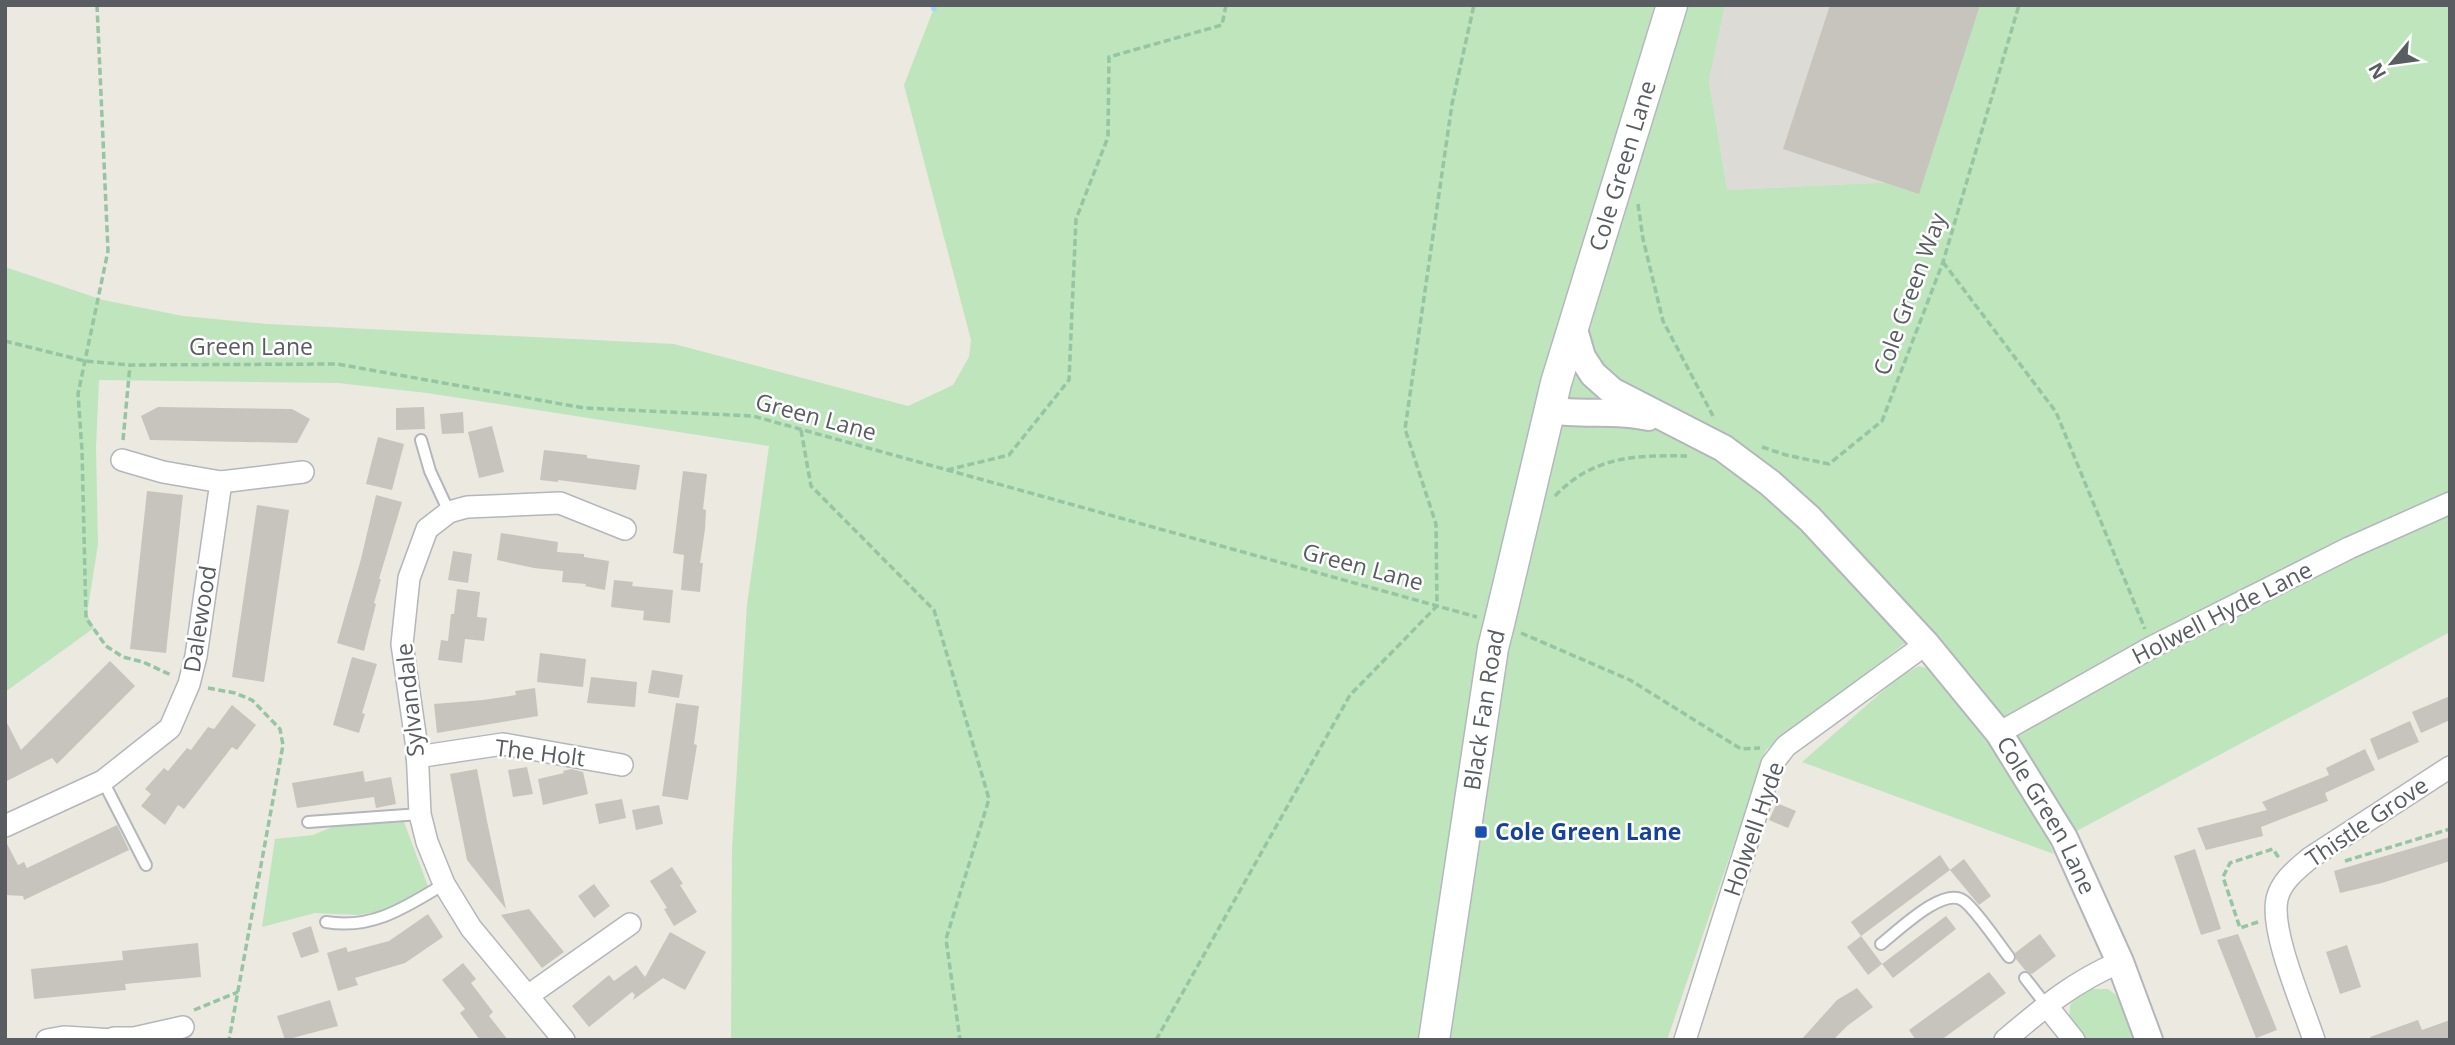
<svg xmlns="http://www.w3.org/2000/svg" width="2455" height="1045" viewBox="0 0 2455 1045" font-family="'Open Sans',sans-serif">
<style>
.industrial{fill:#dddbd5}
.green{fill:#bee5bc}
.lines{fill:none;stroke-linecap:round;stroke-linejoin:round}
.stream{stroke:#9ed8ff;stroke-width:6}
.building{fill:#c7c4be}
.service-casing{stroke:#b3b7bb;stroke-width:14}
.minor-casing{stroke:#b3b7bb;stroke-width:24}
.tertiary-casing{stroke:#b3b7bb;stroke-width:30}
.secondary-casing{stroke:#b4b8be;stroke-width:33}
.path{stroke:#95c5a2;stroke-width:3.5;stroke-dasharray:7 3.5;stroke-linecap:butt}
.service{stroke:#fff;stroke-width:10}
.minor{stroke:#fff;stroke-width:21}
.tertiary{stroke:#fff;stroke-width:26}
.secondary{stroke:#fff;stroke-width:30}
.transit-dot{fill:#1a4fb4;stroke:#fff;stroke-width:2.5}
.labels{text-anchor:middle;stroke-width:5;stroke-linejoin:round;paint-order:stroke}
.street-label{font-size:23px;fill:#595d62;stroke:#fff}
.transit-label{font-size:23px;font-weight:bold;fill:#164399;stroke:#fff;text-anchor:start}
</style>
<rect width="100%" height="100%" fill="#ece9e0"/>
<path class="industrial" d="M 1725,5 L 1972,5 L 1917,181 L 1727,190 L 1709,81 Z"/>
<g class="green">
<path d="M 943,5 L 1725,5 L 1709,81 L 1727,190 L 1917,181 L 1972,5 L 2450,5 L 2450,632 L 2071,834 L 1925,628 L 1766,750 L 1667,1040 L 731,1040 L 732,849 L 747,605 L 769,446 L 427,393 L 338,383 L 99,380 L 96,447 L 98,544 L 87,614 L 94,628 L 5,692 L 5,267 L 103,300 L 183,316 L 267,324 L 674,344 L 908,406 L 953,385 L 969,357 L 971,340 L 904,85 L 934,8 Z"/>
<path d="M 1919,666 L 1933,670 C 1977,728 2026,786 2054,854 L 1802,762 L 1900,676 Z"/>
<path d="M 404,822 L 429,889 L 378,912 L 358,915 L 315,913 L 262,927 L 275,839 L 313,835 L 335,826 Z"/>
<path d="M 2087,989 L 2108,989 L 2121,999 L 2134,1040 L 2080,1040 L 2069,1025 L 2070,1005 Z"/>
</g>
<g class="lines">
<path class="stream" d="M 934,5 L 934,8"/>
</g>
<g class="building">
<path d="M 1830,5 L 1980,5 L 1919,194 L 1783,149 Z"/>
<path d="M 158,407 L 292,409 L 310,419 L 297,443 L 150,440 L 141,416 Z"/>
<path d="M 424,407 L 425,429 L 396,430 L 396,408 Z"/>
<path d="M 463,412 L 464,433 L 442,434 L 440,414 Z"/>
<path d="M 492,426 L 504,472 L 479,478 L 468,432 Z"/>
<path d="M 378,437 L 404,444 L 392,490 L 366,484 Z"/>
<path d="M 544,450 L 587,455 L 587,458 L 640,465 L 636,490 L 558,480 L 558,482 L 540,480 Z"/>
<path d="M 683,471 L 707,474 L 703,509 L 706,510 L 705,529 L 700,563 L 703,563 L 700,592 L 681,590 L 684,555 L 673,553 Z"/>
<path d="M 147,491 L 183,495 L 166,653 L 130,649 Z"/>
<path d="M 376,495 L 402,502 L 379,579 L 381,579 L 374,603 L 376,604 L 364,651 L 337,643 L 361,559 Z"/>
<path d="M 257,505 L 289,510 L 264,682 L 232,677 Z"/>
<path d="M 501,533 L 558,542 L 557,552 L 584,554 L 584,557 L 609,561 L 605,590 L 585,586 L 586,584 L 562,582 L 563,571 L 534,568 L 497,560 Z"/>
<path d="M 453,551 L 472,554 L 468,583 L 448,580 Z"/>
<path d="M 614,580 L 633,582 L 632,586 L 673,590 L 670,623 L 643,620 L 644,611 L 611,607 Z"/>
<path d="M 457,589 L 480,592 L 477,617 L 487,618 L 484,641 L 465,639 L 462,663 L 438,660 L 441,640 L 448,641 L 451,614 L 454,614 Z"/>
<path d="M 540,653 L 586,659 L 583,687 L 537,682 Z"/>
<path d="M 352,657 L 377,664 L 362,713 L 365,714 L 359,733 L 333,725 Z"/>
<path d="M 110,661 L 135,686 L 57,764 L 52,758 L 5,782 L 5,719 L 21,750 Z"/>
<path d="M 652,670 L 683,675 L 679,698 L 648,693 Z"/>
<path d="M 591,677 L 637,682 L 635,707 L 587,703 Z"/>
<path d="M 535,688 L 538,716 L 437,733 L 434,704 L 483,700 L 516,695 L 515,691 Z"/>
<path d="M 2450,696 L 2450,720 L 2421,733 L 2412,712 Z"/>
<path d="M 676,703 L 699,706 L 694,744 L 697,745 L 688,800 L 662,796 Z"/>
<path d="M 232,705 L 256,725 L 237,750 L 232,747 L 184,809 L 178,805 L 165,825 L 141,806 L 151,794 L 145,789 L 164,768 L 168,771 L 187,748 L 191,750 L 208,727 L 214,729 Z"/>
<path d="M 2410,721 L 2419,742 L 2378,760 L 2370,739 Z"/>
<path d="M 2365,749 L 2375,770 L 2325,793 L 2328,801 L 2261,827 L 2263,836 L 2206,850 L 2197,828 L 2267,810 L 2262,802 L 2329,775 L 2326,768 Z"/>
<path d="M 527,767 L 533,794 L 513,797 L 508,770 Z"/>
<path d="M 477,769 L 487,821 L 506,909 L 467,860 L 450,774 Z"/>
<path d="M 571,769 L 583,772 L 588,794 L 543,805 L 538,779 L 564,773 L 563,771 Z"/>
<path d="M 363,771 L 365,782 L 391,777 L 396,804 L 376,808 L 374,797 L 297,808 L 292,783 Z"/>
<path d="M 622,799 L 626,818 L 599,824 L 595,804 Z"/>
<path d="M 1777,803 L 1796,811 L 1788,828 L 1769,820 Z"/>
<path d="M 659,805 L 663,824 L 636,830 L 632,810 Z"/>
<path d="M 117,825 L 129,850 L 24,900 L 23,896 L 5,895 L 5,840 L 18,865 L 24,862 L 27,868 Z"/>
<path d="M 2450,837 L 2450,861 L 2382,883 L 2340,893 L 2334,871 Z"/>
<path d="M 2195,849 L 2221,929 L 2201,935 L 2174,856 Z"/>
<path d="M 1940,855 L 1950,870 L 1861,936 L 1851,922 Z"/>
<path d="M 1964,859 L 1991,896 L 1979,905 L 1950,870 Z"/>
<path d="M 672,867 L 683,884 L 680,885 L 697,912 L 674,926 L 664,909 L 667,908 L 650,881 Z"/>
<path d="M 594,884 L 610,906 L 594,918 L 578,896 Z"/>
<path d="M 529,909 L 564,952 L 542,968 L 501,915 Z"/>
<path d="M 428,914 L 443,937 L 405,963 L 355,978 L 358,985 L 338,991 L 327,953 L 346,947 L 348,952 L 389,941 Z"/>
<path d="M 1946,916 L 1956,929 L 1893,978 L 1882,964 Z"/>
<path d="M 311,926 L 319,952 L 301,958 L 292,933 Z"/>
<path d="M 670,932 L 706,952 L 685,990 L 663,978 L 633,1000 L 635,995 L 632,992 L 589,1027 L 572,1006 L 609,975 L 614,981 L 636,965 L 645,977 Z"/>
<path d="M 2040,934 L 2056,956 L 2032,974 L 2025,970 L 2016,959 L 2015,953 Z"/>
<path d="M 2238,934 L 2277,1030 L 2256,1038 L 2217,940 Z"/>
<path d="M 1861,936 L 1882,964 L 1868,975 L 1847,947 Z"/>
<path d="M 198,943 L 201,977 L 125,984 L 126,990 L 34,999 L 31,969 L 123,960 L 122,951 Z"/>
<path d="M 2347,945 L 2361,987 L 2340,994 L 2326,952 Z"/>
<path d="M 463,963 L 476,979 L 471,983 L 493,1012 L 489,1016 L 508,1040 L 480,1040 L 460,1013 L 465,1009 L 442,980 Z"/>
<path d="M 1989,972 L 2006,993 L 1941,1040 L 1916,1040 L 1909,1030 Z"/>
<path d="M 1857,988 L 1873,1007 L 1847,1026 L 1833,1040 L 1801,1040 L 1837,1000 Z"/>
<path d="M 330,1000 L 338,1026 L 285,1040 L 277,1016 Z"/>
<path d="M 2418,1020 L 2422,1030 L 2450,1020 L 2450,1040 L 2371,1040 L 2370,1037 Z"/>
</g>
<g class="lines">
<defs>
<g id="service">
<path d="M 421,440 L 430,471 L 449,512"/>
<path d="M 103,781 L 146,865"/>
<path d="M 308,822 L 420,814"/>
<path d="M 326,922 C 372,930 406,907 444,884"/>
<path d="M 1881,944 C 1898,931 1944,885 1964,901 C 1977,911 1998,943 2009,957"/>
<path d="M 2025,978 L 2046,1005"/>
</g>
<g id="minor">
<path d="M 221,482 L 303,472"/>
<path d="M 1999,733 L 2152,647 L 2349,548 L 2450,503"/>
<path d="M 417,757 L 503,744 L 622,765"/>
<path d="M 5,826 L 103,781 L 170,728 L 189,684 L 196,656 L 221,482 L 163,472 L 122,460"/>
<path d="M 529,995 L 630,924"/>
<path d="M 2046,1005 L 2074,1040"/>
<path d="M 114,1038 L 134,1038 L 183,1027"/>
<path d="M 47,1040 L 64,1037 L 114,1040"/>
<path d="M 564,1040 L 471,928 L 444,884 L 427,842 L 420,814 L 417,748 L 402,644 L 409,578 L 427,529 L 449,512 L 467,507 L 560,503 L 625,529"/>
<path d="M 1685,1040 L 1772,764 L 1786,746 L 1926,644"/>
<path d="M 2005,1040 C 2044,1007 2073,982 2120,962"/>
<path d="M 2314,1040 C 2303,1006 2270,932 2277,899 C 2281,881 2297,869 2310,858 L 2450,767"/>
</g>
<g id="tertiary">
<path id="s1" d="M 1573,326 L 1582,357 L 1593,374 L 1612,391 L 1723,448 L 1770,483 L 1810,519 L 1926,644 L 1999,733 L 2064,838 L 2120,962 L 2149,1040"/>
<path d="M 1550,410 C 1582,416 1616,409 1648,417"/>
</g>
<g id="secondary">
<path id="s2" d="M 1434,1040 L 1493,648 L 1499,624 L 1556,383 L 1672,5"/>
</g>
</defs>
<use href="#service" class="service-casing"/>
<use href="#minor" class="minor-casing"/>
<use href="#tertiary" class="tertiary-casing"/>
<use href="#secondary" class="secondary-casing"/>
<g class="path">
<path d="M 97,5 L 108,251 L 78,394 L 82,450 L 86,618 L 106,646 L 123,657 L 143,662 L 171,675"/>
<path d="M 1638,204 L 1643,239 L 1663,321 L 1713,416"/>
<path d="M 1943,262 L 2056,412 L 2145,629"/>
<path d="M 5,341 L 85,361 L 130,365 L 337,364 L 584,408 L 753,416 L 1477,617"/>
<path d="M 801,430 L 811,486 L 934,610 L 989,799 L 946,939 L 960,1040"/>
<path d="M 123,440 L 130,365"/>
<path d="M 1762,447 L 1786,455 L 1829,464 L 1882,421 L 1943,262 L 2019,5"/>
<path d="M 947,470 L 1009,455 L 1069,380 L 1076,219 L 1108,137 L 1109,57 L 1222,25 L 1226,5"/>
<path d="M 1555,496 C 1593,456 1635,455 1687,456"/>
<path d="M 1521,633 L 1630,680 L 1741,749 L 1760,748"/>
<path d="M 208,688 L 235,693 L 252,700 L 280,729 L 283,745 L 229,1040"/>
<path d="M 2345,861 L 2450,829"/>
<path d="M 2258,922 L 2240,928 L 2223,877 L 2230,863 L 2273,849 L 2279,858"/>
<path d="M 194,1010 L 238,992"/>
<path d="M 1156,1040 L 1350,695 L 1437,606 L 1436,524 L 1405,429 L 1452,104 L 1474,5"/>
</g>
<use href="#service" class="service"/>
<use href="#minor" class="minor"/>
<use href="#tertiary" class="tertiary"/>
<use href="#secondary" class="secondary"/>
</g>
<rect class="transit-dot" x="1474" y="825" width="14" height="14" rx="3.5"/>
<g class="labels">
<g class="street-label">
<text dy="8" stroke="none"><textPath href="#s2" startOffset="896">Cole Green Lane</textPath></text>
<text transform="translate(1910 294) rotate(-70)" y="8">Cole Green Way</text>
<text x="251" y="355">Green Lane</text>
<text transform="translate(816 417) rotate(15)" y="8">Green Lane</text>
<text transform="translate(1363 567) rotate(15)" y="8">Green Lane</text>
<text transform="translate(2222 613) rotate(-27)" y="8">Holwell Hyde Lane</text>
<text transform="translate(200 619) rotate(-81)" y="8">Dalewood</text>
<text transform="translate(410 700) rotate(-96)" y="8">Sylvandale</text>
<text dy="8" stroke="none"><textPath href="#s2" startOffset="334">Black Fan Road</textPath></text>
<text transform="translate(540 753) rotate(7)" y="8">The Holt</text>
<text dy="8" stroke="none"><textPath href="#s1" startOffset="696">Cole Green Lane</textPath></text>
<text transform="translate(2367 822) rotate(-34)" y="8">Thistle Grove</text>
<text transform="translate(1754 829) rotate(-71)" y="8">Holwell Hyde</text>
</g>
<g class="transit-label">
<text x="1495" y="840">Cole Green Lane</text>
</g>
</g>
<rect width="2455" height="1045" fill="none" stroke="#595d62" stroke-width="14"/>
<g transform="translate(2392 63) rotate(241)" stroke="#ffffff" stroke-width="5" paint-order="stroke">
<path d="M0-5L12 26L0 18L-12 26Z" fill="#595d62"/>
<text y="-10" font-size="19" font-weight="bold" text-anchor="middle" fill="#595d62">N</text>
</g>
</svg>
